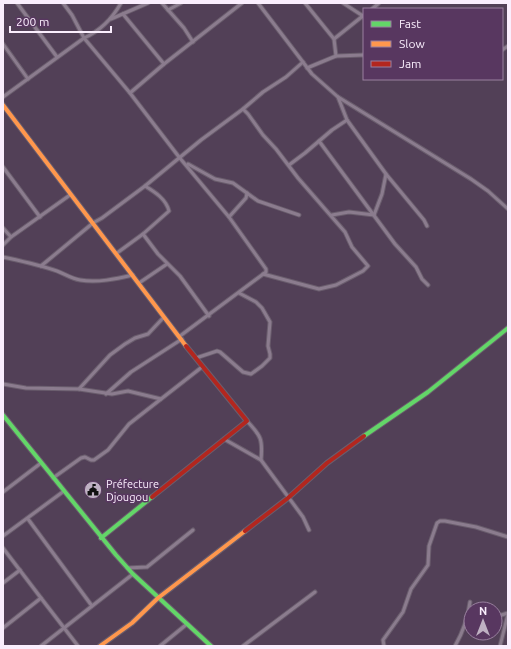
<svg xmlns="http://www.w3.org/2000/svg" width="511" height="649" viewBox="0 0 511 649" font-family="Ubuntu,sans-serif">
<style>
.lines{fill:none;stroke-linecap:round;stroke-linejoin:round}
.street-casing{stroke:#6a5d6d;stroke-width:5}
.fast-casing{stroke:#6a5d6d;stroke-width:6}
.slow-casing{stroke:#6a5d6d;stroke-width:6}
.jam-casing{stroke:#6a5d6d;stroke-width:6}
.street{stroke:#8b7c8e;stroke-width:3}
.fast{stroke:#63d668;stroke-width:4}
.slow{stroke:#ff974d;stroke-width:4}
.jam{stroke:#b3261e;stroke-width:4}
.labels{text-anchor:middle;stroke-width:3;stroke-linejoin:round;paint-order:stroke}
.poi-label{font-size:11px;fill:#faeefd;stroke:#583760;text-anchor:start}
</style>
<rect width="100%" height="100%" fill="#524057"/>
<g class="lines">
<defs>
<g id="street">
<path d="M 17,3 L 57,57"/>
<path d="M 63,3 L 72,15 L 84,38 L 130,93 L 179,157 L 229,217 L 266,269 L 266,272 L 180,336"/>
<path d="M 162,3 L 184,28 L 193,42"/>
<path d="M 258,3 L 312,74 L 338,97 L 471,179 L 488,191 L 508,209"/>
<path d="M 305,3 L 334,39 L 336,56"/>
<path d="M 343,3 L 363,16"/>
<path d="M 372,9 L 379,3"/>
<path d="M 168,10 L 181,3"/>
<path d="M 123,14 L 164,64"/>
<path d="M 111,19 L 148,3"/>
<path d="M 334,39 L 364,15"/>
<path d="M 3,44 L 28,79"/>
<path d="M 502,50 L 508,46"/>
<path d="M 307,68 L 336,56 L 364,55"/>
<path d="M 130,93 L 164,64 L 242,3"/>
<path d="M 3,97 L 84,38 C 100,31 112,19 121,3"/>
<path d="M 338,97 L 347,120 L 386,174 L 424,220 L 427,226"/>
<path d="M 243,109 L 248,114 L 263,135 L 276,149 L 298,178 L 345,232 L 352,247 L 368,266 L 363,271 L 336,285 L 319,289 L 263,274"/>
<path d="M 319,141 L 395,244 L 416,267 L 422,279 L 428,285"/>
<path d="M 188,164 L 215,179 L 233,183 L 258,201 L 299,215"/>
<path d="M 289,165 L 305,153 L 332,130 L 347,120"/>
<path d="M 3,167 L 40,217"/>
<path d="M 332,215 L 349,212 L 374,215"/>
<path d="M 374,215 L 382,194 L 386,174"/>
<path d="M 229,217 L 246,198 L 247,193"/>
<path d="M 3,228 L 11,237"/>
<path d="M 143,234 L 158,254 L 180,276 L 209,316"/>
<path d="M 3,245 L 11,237 L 70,195"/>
<path d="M 117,253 L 143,234 L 169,211 C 166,199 155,192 145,186"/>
<path d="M 3,257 C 21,261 40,265 57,271 C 65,274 72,279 80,280 C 97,283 116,279 133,275"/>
<path d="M 41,266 L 93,223 L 102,218 L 145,186 L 201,140 L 243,109 L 263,92 L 286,77 L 303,62"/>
<path d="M 139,283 L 167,264"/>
<path d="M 196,358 L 217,351 L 220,352 L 243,372 L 251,374 L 262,366 L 270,358 L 270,354 L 268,346 L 270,322 L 262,308 L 256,302 L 239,293"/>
<path d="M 3,384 L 26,388 L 79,389 L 112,394 L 128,391 L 161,399"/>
<path d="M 79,389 L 110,355 L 125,344 L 135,338 L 148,334 L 164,317"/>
<path d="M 106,394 L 131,372 L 182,339"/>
<path d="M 247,421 C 261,436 263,439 261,460"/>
<path d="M 224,439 L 261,460 L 303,517 L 309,530"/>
<path d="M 53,478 L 81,458 L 85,457 L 91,460 L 94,460 L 108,450 L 129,424 L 202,367"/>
<path d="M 3,492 L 41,463"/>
<path d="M 28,519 L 92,606"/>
<path d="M 3,536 L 64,491"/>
<path d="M 3,548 L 41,598 L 78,646"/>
<path d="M 127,568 L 147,567 L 193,530"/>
<path d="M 3,583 L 20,570"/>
<path d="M 495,617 L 508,613"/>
<path d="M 3,628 L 41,598"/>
<path d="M 41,646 L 133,574"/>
<path d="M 160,646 L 187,624"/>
<path d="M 243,646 L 315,592"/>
<path d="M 384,646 L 383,640 L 403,612 L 411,589 L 428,565 L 429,546 L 437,523 L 440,521 L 445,521 L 476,527 L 508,537"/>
<path d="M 455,646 C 463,632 468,618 470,602"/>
<path d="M 500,646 L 508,614"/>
</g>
<g id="fast">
<path d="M 3,415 L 116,555 L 133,574 L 211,646"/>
<path d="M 364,436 L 428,392 L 508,328"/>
<path d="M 101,538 L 152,497"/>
</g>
<g id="slow">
<path d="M 3,105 L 186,346"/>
<path d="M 100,646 L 132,623 L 158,598 L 245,531"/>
</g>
<g id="jam">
<path d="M 152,497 L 247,421 L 186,346"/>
<path d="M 245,531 L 288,498 L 327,463 L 364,436"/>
</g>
</defs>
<use href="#street" class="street-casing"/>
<use href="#fast" class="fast-casing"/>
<use href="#slow" class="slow-casing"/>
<use href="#jam" class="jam-casing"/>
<use href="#street" class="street"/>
<use href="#fast" class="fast"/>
<use href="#slow" class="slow"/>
<use href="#jam" class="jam"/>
</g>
<defs>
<symbol id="civic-disc" viewBox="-11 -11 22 22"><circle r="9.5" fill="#bfb1c3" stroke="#583760"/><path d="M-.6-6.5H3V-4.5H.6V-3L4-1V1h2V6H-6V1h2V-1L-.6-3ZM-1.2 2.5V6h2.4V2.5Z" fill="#111"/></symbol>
</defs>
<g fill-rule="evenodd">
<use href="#civic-disc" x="83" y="480" width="20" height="20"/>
</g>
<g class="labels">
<g class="poi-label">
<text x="106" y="488">Préfecture<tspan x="106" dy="13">Djougou</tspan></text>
</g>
</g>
<rect width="511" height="649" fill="none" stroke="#faeefd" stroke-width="8"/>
<rect x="363" y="8" width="140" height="72" fill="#583760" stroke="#99809f"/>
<rect x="371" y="21" width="20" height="6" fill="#63d668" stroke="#99809f"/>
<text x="399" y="28" font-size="12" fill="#faeefd">Fast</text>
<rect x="371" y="41" width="20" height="6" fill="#ff974d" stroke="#99809f"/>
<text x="399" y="48" font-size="12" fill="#faeefd">Slow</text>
<rect x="371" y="61" width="20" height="6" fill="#b3261e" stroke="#99809f"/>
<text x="399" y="68" font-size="12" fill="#faeefd">Jam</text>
<g transform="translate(483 621)"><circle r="19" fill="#583760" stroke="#99809f"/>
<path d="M0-3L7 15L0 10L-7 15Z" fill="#bfb1c3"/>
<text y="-6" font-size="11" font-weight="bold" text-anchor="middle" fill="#faeefd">N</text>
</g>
<path d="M10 26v6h101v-6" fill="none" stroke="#faeefd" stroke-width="2"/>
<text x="16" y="26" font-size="12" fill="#faeefd" stroke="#583760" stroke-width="3" paint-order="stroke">200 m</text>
</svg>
